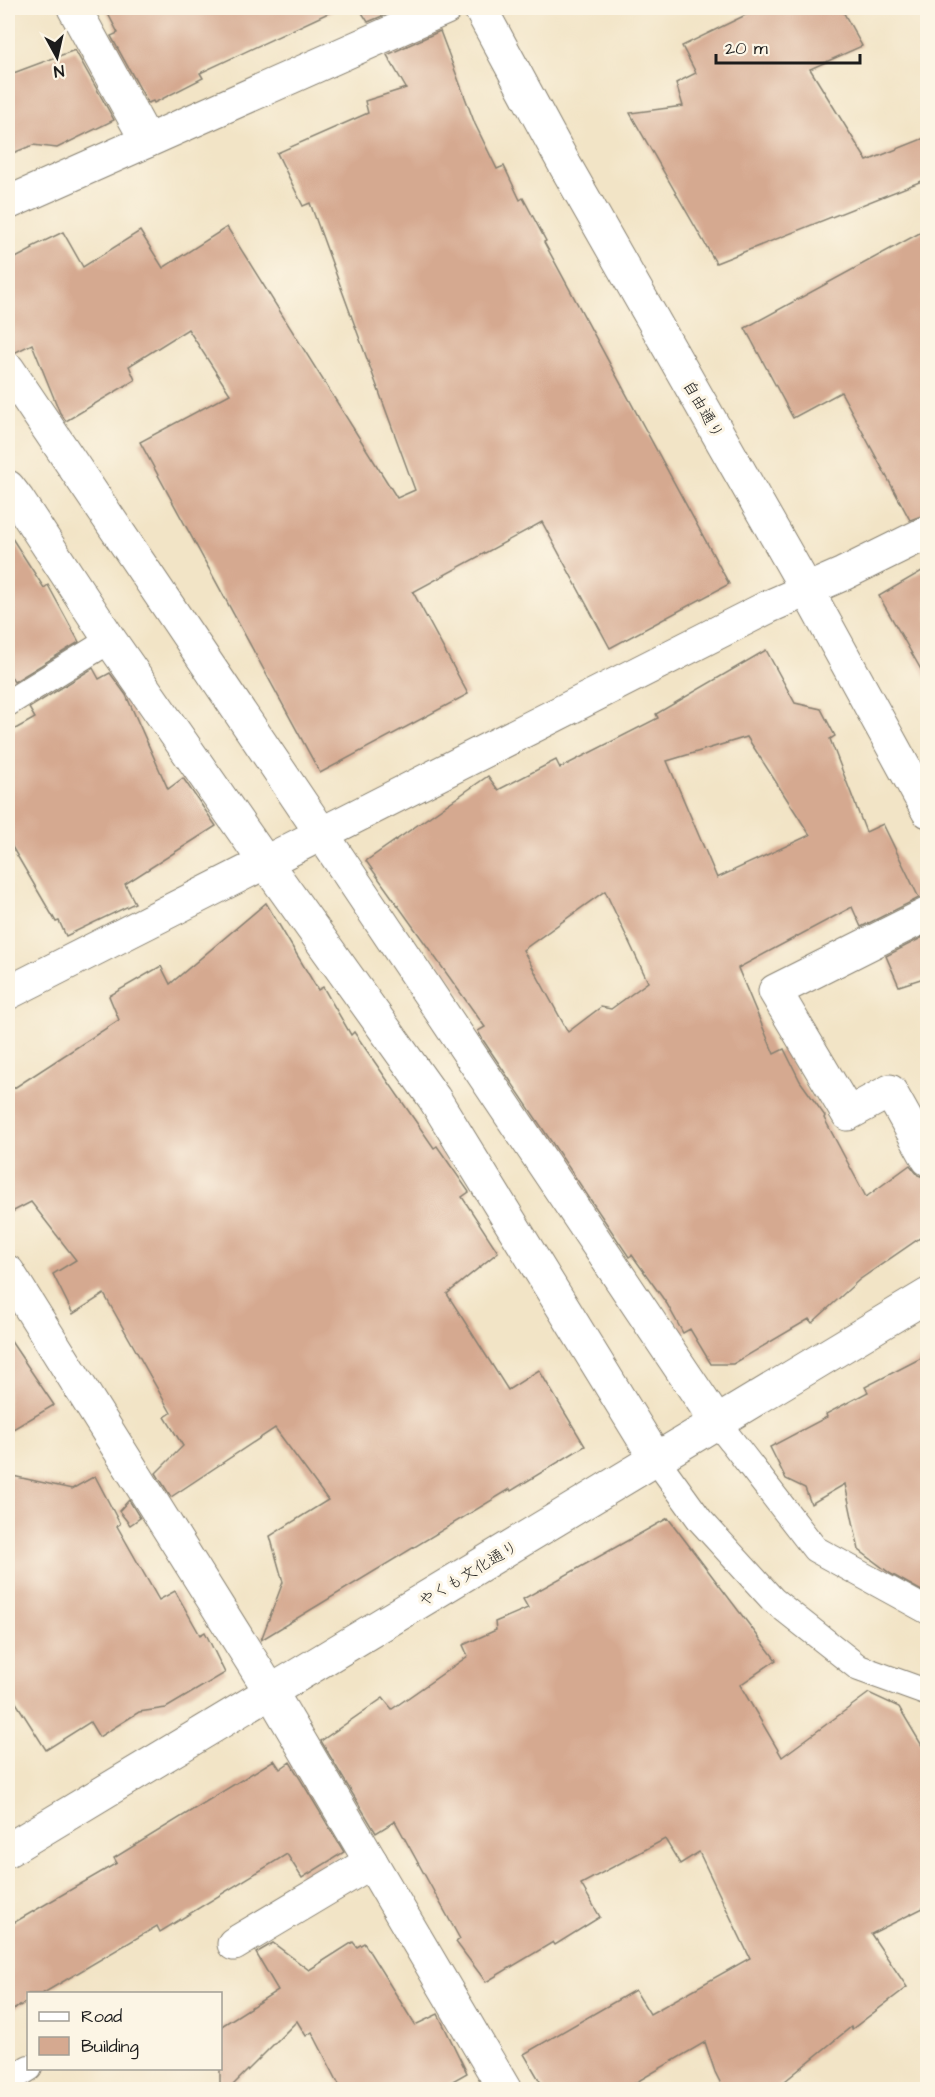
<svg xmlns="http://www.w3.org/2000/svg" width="935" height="2097" viewBox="0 0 935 2097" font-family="'Architects Daughter','Klee One',sans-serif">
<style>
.building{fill:#d5a990;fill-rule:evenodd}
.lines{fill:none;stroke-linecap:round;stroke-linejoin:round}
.lane-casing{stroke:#878071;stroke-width:28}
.street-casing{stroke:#878071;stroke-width:35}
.secondary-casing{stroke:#878071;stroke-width:35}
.lane{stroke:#fff;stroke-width:26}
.street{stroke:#fff;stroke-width:33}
.secondary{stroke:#fff;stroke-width:33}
.labels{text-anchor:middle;stroke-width:6;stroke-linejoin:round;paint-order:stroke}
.street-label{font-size:16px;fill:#1c1c1c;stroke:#fcf5e5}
</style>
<rect width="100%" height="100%" fill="#fcf5e5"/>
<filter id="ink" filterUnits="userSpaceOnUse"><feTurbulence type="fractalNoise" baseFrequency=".0167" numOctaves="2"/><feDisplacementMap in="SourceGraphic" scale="12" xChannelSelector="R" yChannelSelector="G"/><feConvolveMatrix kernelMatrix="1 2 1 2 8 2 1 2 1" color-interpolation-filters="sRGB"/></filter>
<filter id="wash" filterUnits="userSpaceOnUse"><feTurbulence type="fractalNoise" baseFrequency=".008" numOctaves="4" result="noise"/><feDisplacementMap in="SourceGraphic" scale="24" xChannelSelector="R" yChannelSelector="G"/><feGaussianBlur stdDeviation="1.35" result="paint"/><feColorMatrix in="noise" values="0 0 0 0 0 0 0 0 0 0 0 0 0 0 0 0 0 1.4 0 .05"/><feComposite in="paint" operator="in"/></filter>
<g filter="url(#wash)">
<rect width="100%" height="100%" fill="#f2e4c6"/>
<g id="blocks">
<g class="building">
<path d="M 105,8 L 339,8 L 200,73 L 203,78 L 154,103 L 153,101 L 148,103 L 111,36 L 118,33 Z"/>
<path d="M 359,8 L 401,8 L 368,22 Z"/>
<path d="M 760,8 L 841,8 L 862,46 L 810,69 L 867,161 L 927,137 L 927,179 L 716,263 L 630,113 L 683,106 L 676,83 L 696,73 L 682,46 Z"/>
<path d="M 440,31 L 475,124 L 497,169 L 504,166 L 520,200 L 523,198 L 546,241 L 544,242 L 729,584 L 610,648 L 542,522 L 413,592 L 468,694 L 320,773 L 140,442 L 230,394 L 188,329 L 129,366 L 135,380 L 66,421 L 60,413 L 32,344 L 16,352 L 8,350 L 8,262 L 33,249 L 32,247 L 63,232 L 83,267 L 140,231 L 163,268 L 227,227 L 397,498 L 415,490 L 310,203 L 303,206 L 277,153 L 368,113 L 365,101 L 406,88 L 387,55 Z"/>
<path d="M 75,50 L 114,120 L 57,148 L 33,145 L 8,155 L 8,75 Z"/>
<path d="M 927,229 L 927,514 L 910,520 L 841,392 L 793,418 L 745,328 Z"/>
<path d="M 8,532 L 44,588 L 48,585 L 79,642 L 14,682 L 8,672 Z"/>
<path d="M 927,568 L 927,680 L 879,596 Z"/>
<path d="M 766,650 L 795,703 L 821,709 L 835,736 L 830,739 L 866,832 L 883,824 L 919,898 L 861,927 L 852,907 L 738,968 L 774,1054 L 784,1049 L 800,1081 L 825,1116 L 824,1118 L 866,1197 L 910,1165 L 918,1175 L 927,1178 L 927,1233 L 859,1280 L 812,1323 L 809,1319 L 733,1364 L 711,1364 L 690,1329 L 683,1333 L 667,1304 L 632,1255 L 629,1257 L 483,1040 L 478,1031 L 485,1027 L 366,861 L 488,776 L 498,790 L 556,760 L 560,768 L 658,718 L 656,714 ZM 747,737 L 810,835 L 717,878 L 667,761 ZM 605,891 L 648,982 L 611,1009 L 601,1007 L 568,1032 L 523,950 Z"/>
<path d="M 93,668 L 99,679 L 110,673 L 126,695 L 168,789 L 183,778 L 216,826 L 125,884 L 135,903 L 66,936 L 59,921 L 56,922 L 8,840 L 8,733 L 35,718 L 29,708 Z"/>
<path d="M 266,903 L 318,990 L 323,987 L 351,1035 L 354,1032 L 434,1148 L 437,1146 L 469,1192 L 462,1197 L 498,1252 L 447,1294 L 508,1390 L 539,1370 L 585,1446 L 511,1491 L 510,1489 L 261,1640 L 283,1582 L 270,1536 L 328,1500 L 275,1428 L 171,1497 L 156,1473 L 183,1446 L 165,1417 L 171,1413 L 104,1294 L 73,1314 L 53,1274 L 76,1260 L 31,1202 L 8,1214 L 8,1092 L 119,1020 L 109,996 L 161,966 L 170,984 Z"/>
<path d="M 927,935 L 927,977 L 899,986 L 886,956 Z"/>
<path d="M 8,1337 L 54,1405 L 8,1432 Z"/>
<path d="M 927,1355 L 927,1594 L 891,1574 L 859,1550 L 845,1484 L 811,1504 L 805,1488 L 786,1479 L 770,1447 L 827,1417 L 826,1414 L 868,1392 L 865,1387 Z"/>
<path d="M 8,1475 L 72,1489 L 95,1476 L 120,1524 L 117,1526 L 159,1600 L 175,1591 L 200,1635 L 205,1632 L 225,1673 L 166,1708 L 139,1712 L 99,1737 L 90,1722 L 46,1750 L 8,1690 Z"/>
<path d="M 129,1500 L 140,1518 L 130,1525 L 119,1511 Z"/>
<path d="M 668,1518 L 776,1660 L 740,1685 L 782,1757 L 869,1693 L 899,1707 L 927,1754 L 927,1906 L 871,1934 L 907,1987 L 852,2029 L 851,2027 L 774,2090 L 724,2090 L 715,2072 L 705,2042 L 623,2090 L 545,2090 L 524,2054 L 635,1990 L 650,2014 L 750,1958 L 699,1852 L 680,1864 L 665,1839 L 581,1884 L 600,1917 L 555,1945 L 553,1942 L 486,1982 L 456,1942 L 460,1939 L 395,1821 L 376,1833 L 321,1741 L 383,1698 L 392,1709 L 468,1656 L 463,1645 L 496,1630 L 495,1622 L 528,1608 L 523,1599 Z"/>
<path d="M 274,1760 L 280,1769 L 290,1762 L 344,1852 L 302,1878 L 287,1854 L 160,1932 L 157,1926 L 42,1994 L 28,1994 L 28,2001 L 8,2013 L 8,1926 L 117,1863 L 114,1858 Z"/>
<path d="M 353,1942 L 357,1947 L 364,1943 L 415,2025 L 438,2014 L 467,2073 L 437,2090 L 342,2090 L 312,2032 L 306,2036 L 297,2021 L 228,2090 L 220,2090 L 220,2027 L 278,1990 L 256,1953 L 273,1943 L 309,1970 Z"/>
</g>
</g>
</g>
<g filter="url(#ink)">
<use href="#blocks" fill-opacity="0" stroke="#878071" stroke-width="1.5"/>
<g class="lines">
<defs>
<g id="lane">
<path d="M 8,703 L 110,640"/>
<path d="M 716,1421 L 815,1549 L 928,1611"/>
<path d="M 656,1459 L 700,1520 L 773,1600 L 859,1668 L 928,1693"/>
<path d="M 8,2081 L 29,2068"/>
</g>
<g id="street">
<path d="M 74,8 L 147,141"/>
<path d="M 8,203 L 446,8"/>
<path d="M 8,369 L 322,834 L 716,1421"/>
<path d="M 8,487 L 18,500 L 110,640 L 265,862 L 434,1098 L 656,1459"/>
<path d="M 928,914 L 775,991 L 848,1114 L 890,1091 L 928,1159"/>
<path d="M 8,993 L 768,607 L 843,574 L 928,532"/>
<path d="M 8,1272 L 271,1692 L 505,2090"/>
<path d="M 234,1944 L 371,1862"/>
</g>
<g id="secondary">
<path d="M 480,8 L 566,167 L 807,590 L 928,811"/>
<path d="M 8,1850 L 928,1295"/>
</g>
</defs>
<use href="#lane" class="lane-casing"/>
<use href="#street" class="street-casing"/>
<use href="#secondary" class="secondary-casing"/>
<use href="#lane" class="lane"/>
<use href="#street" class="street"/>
<use href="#secondary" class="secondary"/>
</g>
</g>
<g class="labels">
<g class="street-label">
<text transform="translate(704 409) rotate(60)" y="6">自由通り</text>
<text transform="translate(468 1573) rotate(-31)" y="6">やくも文化通り</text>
</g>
</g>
<rect width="935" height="2097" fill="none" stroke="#fcf5e5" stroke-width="30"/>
<rect x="27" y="1992" width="195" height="78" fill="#fcf5e5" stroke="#a29e95" stroke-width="1.5"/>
<rect x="39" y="2012" width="30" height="9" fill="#ffffff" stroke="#a29e95" stroke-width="1.5"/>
<text x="81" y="2022" font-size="18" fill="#1c1c1c">Road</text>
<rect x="39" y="2037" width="30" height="18" fill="#d5a990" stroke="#a29e95" stroke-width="1.5"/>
<text x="81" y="2052" font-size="18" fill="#1c1c1c">Building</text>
<g transform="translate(57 57) rotate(172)" stroke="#fcf5e5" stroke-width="4.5" paint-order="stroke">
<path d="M0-4.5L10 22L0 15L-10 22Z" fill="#1c1c1c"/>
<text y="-9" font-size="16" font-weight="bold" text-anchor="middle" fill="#1c1c1c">N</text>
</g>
<path d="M716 54v9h144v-9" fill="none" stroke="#1c1c1c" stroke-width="3"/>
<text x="725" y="54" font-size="18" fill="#1c1c1c" stroke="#fcf5e5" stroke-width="4.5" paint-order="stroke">20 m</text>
</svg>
